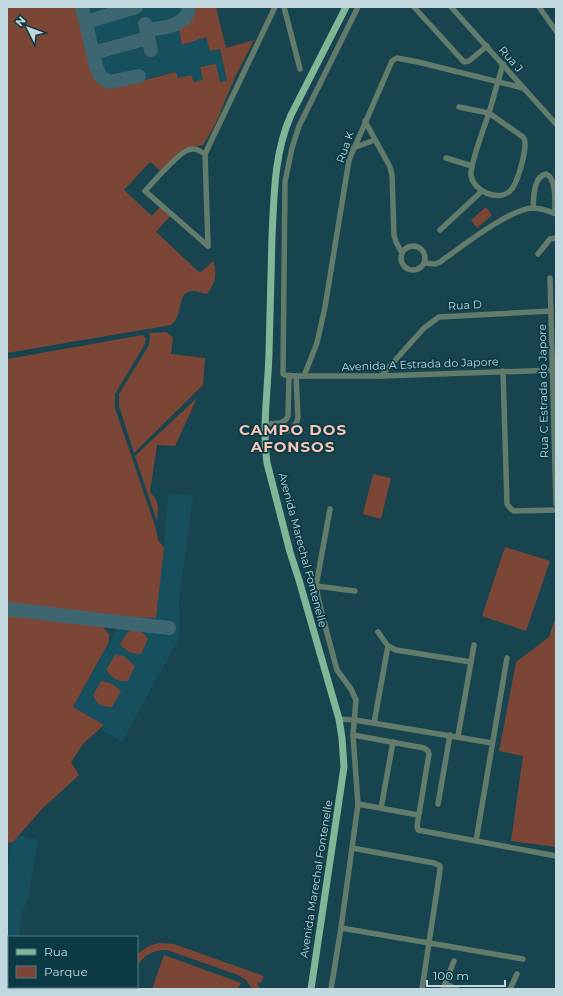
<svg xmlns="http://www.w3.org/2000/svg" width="563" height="996" viewBox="0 0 563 996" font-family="Montserrat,sans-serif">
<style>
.built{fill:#164f5d}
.green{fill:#7b4635}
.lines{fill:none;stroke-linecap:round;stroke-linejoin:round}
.taxiway{stroke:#3e6670;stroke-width:14}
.minor{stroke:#627b6b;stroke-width:5.5}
.major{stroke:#81b797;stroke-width:7}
.labels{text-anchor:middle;stroke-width:3.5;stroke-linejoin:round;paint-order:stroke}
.street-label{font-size:11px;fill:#c1d8de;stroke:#0b3a45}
.district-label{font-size:15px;font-weight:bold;letter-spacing:1px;fill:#f7c6b7;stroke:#0b3a45}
</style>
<rect width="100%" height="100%" fill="#184450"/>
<g class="built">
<path d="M 78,7 L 194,7 L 193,16 L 188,22 L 179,29 L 183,45 L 207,37 L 220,49 L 227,81 L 220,82 L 216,64 L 203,81 L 194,83 L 191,75 L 178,78 L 176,72 L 117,85 L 106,85 L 100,81 L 94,73 Z"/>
<path d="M 168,493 L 193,495 L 179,602 L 180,636 L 122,742 L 102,730 L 104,725 L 73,707 L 124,617 L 156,618 L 164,548 Z"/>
<path d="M 18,835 L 38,840 L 28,899 L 22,913 L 19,937 L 9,937 L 9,987 L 13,987 L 12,989 L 7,989 L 7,876 L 12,843 Z"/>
</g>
<g class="green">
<path d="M 7,7 L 78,7 L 94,73 C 97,78 101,84 108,85 C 122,87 160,76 176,72 L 178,78 L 191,75 L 194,82 L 203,80 L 200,67 L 216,64 L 220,82 L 227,81 L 220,49 L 210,51 L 206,37 L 182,45 L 179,29 C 188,23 193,18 194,7 L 216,7 L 226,48 L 254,40 L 235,77 L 215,125 L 203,145 L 184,149 L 162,172 L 150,162 L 124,190 L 152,216 L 160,207 L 170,216 L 156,232 L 200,273 L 213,261 C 218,273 215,284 207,294 C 203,294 198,291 194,291 C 175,291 185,314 171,325 L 7,353 Z"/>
<path d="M 486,207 L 492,215 L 477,228 L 471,220 Z"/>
<path d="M 166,332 L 173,337 L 171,354 L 205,358 L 203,385 L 134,453 L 119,406 L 119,394 L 149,345 L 150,337 L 149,333 Z"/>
<path d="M 143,335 L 146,339 L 145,344 L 115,394 L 115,408 L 156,529 L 158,540 L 164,548 L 156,618 L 124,617 L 7,603 L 7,359 Z"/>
<path d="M 197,398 L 175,446 L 157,445 L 150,492 C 160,503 158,508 157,521 L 135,456 Z"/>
<path d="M 373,474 L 391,478 L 381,519 L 363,514 Z"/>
<path d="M 505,547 L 550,561 L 526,631 L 482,616 Z"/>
<path d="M 7,615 L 102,626 L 109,634 L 109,642 L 73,707 L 104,725 L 83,744 L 71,762 L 79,775 L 41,810 L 12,843 L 7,842 Z"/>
<path d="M 556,616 L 556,847 L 511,841 L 523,756 L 499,751 L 516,662 L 549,637 Z"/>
<path d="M 134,629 L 143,633 L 148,639 L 141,654 C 131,654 126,651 120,644 L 128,632 Z"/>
<path d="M 115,655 L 124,656 L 135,666 L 128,681 C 117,682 112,678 106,670 Z"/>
<path d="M 101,681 C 110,682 115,685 121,692 L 112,707 C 102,707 97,705 93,695 Z"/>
<path d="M 159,943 L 174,944 L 264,976 L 261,983 L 257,982 L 260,989 L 252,989 L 246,980 L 238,975 L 167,950 C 153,950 143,955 137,967 L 137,954 L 149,946 Z"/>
<path d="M 164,955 L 241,983 L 238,989 L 152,989 Z"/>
</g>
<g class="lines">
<g class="taxiway">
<path d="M 82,7 L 96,66 L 100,76 L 109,82 L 139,76"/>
<path d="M 86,22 L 136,7"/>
<path d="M 145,24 L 148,28 L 152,29 C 166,28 188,25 189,7"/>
<path d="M 146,29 L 151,50"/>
<path d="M 93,53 L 148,38"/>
<path d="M 7,609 L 169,628"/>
</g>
<g class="minor">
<path d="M 284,7 L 300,69"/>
<path d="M 358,7 L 299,126 L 292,148 L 285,182 L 283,374 L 285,375 L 296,376 L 381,376 L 556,370"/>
<path d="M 414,7 L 464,62 L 469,61 L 487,46"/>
<path d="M 451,7 L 556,124"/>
<path d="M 539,7 L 556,31"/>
<path d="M 459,107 L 489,113 L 503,64"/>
<path d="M 489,113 L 523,137 C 525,139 525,142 525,145 C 525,154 517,186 510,191 C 498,202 473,191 471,175 C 470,164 485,125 489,113 Z"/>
<path d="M 365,121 L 390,167 L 392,175 L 394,235 L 396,242 L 402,253"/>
<path d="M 353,148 L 375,140"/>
<path d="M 205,154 C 200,151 195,147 188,150 C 179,153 153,182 145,191 L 208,246"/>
<path d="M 446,158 L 472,166"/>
<path d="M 533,208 C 534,197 533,177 546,174 C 557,178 555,203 555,213"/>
<path d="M 440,230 L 482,191"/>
<circle cx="413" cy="258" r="12"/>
<path d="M 208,246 L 205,154 L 275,7"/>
<path d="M 538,254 L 550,239 L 556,238"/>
<path d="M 424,263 L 435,264 L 440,262 C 461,247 508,210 532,208 C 540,208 549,211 556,214"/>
<path d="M 550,278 L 556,504"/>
<path d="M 503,371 L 507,504 L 511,509 L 514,511 L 556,510"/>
<path d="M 304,376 L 317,343 L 325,307 L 349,160 L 392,61 L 397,58 L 418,62 L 523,88"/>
<path d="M 381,376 L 424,328 L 439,317 L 551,311"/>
<path d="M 265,424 C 274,423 285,425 288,416 L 289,376"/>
<path d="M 266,433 C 280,432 295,435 298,417 L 296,376"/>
<path d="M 330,509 L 316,586 L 318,597 L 327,633 L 337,670 L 351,689 L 356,700 L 353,735 L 358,804 L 341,928 L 331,989"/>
<path d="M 316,586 L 355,591"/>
<path d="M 378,632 L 388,646 L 396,650 L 471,662"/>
<path d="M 339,719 L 355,720 L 492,743"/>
<path d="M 374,723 L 388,646"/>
<path d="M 353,735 L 424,748 L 428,751 L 429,754 L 417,826 L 418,830 L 556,856"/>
<path d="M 458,736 L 474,645"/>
<path d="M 358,804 L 418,815"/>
<path d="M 438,804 L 450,735"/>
<path d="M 381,808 L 393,742"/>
<path d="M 476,841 L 507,658"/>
<path d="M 352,848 L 434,863 L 440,866 L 440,870 L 422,989"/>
<path d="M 341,928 L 523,959"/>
<path d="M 445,984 L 457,989"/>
<path d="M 443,989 L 454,961"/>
<path d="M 510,989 L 517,974"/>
</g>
<path class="major" d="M 311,989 L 344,767 L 342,738 L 339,719 L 299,580 L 290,552 L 267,463 C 262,427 268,389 269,353 C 270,315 271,276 272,237 C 274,196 274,153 291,115 L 346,7"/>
</g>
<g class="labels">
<g class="street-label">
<text transform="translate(511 59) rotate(49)" y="4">Rua J</text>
<text transform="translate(345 147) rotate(-71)" y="4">Rua K</text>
<text transform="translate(465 305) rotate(-3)" y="4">Rua D</text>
<text transform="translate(420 364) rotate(-2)" y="4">Avenida A Estrada do Japore</text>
<text transform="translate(543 391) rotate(-91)" y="4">Rua C Estrada do Japore</text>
<text transform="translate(303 550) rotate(75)" y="4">Avenida Marechal Fontenelle</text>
<text transform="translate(316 879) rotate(-81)" y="4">Avenida Marechal Fontenelle</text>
</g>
<g class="district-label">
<text x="293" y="435">CAMPO DOS<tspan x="293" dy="17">AFONSOS</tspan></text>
</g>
</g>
<rect width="563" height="996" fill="none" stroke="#c1d8de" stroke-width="16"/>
<rect x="8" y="936" width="130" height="52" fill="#0b3a45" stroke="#547982"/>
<rect x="16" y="949" width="20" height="6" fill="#81b797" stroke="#547982"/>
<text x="44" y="956" font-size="12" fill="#c1d8de">Rua</text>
<rect x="16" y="966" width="20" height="12" fill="#7b4635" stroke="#547982"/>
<text x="44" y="976" font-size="12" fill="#c1d8de">Parque</text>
<g transform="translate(28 28) rotate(312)" stroke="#0b3a45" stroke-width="3" paint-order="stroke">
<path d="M0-3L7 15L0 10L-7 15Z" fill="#c1d8de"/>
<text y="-6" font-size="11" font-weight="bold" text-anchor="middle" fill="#c1d8de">N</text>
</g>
<path d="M427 980v6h78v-6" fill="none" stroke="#c1d8de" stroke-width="2"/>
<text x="433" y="980" font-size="12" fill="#c1d8de" stroke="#0b3a45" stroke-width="3" paint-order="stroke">100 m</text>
</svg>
